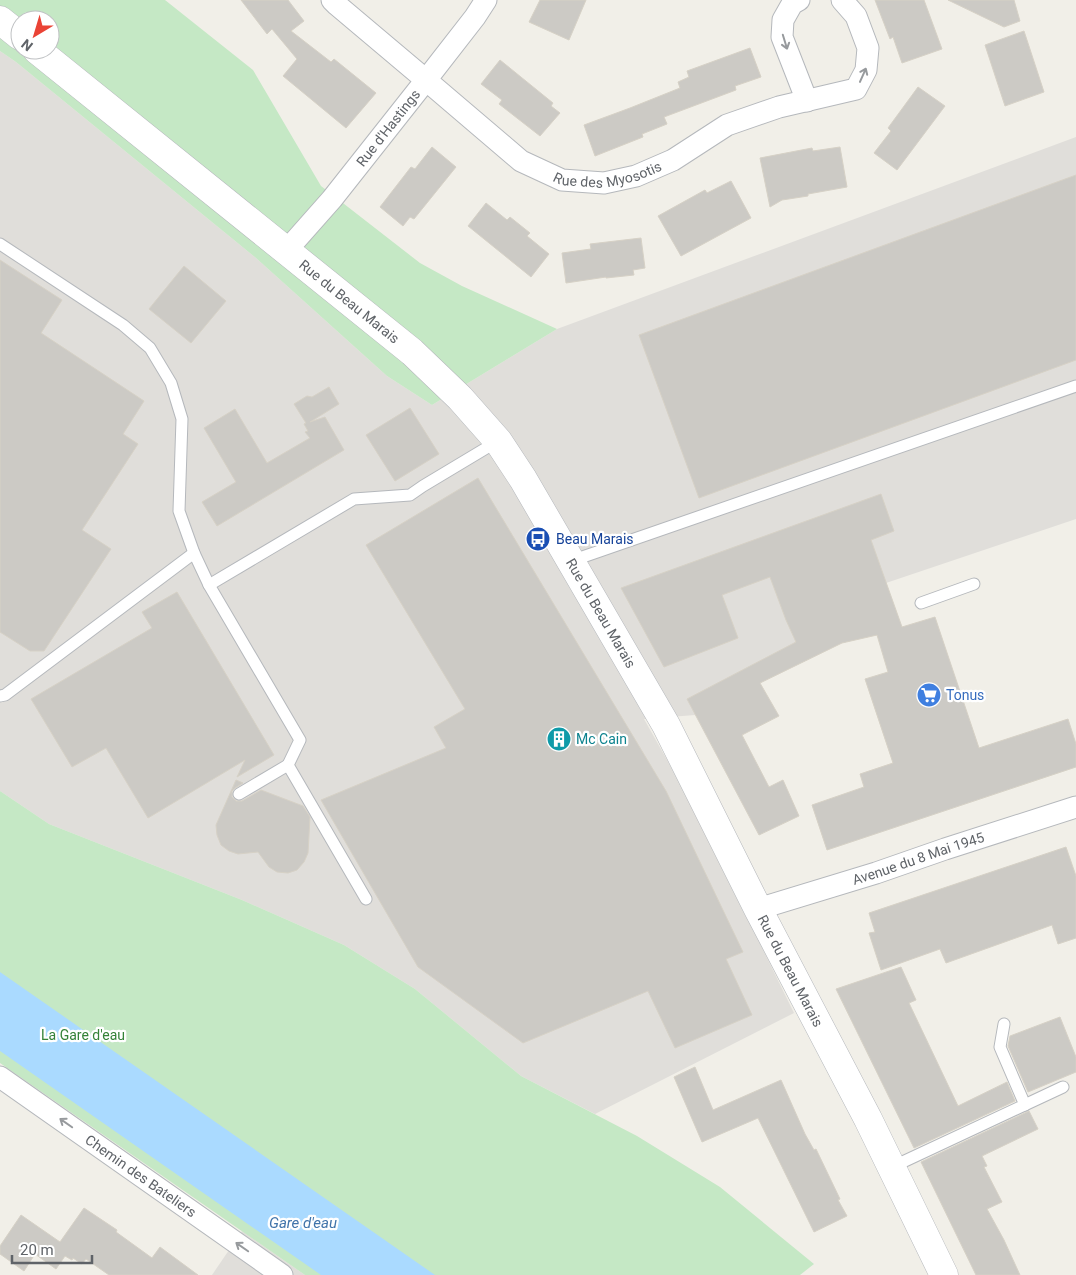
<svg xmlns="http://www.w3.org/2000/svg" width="1076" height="1275" viewBox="0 0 1076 1275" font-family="Roboto,sans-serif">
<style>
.industrial{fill:#e0deda}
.green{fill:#c5e8c5;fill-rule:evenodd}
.water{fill:#aadaff}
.building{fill:#cccac5;stroke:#d6d1c6}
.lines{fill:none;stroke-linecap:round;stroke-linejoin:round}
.service-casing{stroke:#b5b8bc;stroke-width:13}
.minor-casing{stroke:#b5b8bc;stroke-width:23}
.tertiary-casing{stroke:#b5b8bc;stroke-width:29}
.service{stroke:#fff;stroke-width:11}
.minor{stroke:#fff;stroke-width:21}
.tertiary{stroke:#fff;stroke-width:28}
.oneway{stroke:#979a9d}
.labels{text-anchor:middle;stroke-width:4.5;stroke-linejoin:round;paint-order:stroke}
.street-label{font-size:14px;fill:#5f6368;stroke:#fff}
.transit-label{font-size:14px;fill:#164399;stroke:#fff;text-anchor:start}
.shop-label{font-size:14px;fill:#366cbe;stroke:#fff;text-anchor:start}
.culture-label{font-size:14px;fill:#0d838f;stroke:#fff;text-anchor:start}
.park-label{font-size:14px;fill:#348238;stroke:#fff}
.water-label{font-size:15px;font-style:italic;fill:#4174aa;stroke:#fff}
</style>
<rect width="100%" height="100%" fill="#f1efe8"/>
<g class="industrial">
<path d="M 0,51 L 16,62 L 256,258 L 387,376 L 432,405 L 557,329 L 1076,137 L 1076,519 L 886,583 L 902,627 L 877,635 L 842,643 L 695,715 L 644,719 L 689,799 L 794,1013 L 595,1114 L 521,1076 L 415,989 L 344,945 L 242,900 L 49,824 L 0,791 Z"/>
<path d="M 242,1231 L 305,1275 L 212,1275 Z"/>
</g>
<g class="green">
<path d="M 0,0 L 165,0 L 253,70 L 321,186 L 420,263 L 462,286 L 557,329 L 432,405 L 387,376 L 256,258 L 16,62 L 0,51 ZM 20,20 L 50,20 L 50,50 L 20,50 Z"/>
<path d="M 0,791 L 49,824 L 242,900 L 344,945 L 415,989 L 521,1076 L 637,1136 L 720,1187 L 814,1264 L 800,1275 L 305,1275 L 0,1063 Z"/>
</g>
<path class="water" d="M 0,972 L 435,1275 L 321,1275 L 0,1051 Z"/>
<g class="building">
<path d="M 241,0 L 288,0 L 304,21 L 291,31 L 331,62 L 334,59 L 376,93 L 346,128 L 283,76 L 297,59 L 272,29 L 267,34 Z"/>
<path d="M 540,0 L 586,0 L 569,40 L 529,22 Z"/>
<path d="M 875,0 L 924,0 L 942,49 L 902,63 L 893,37 L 890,39 Z"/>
<path d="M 948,0 L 1014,0 L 1020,21 L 1004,27 Z"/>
<path d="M 1024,31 L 1044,92 L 1005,106 L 985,45 Z"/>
<path d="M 750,48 L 761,77 L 735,86 L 736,90 L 664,117 L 667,124 L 642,134 L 643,137 L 595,156 L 584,125 L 630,108 L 680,88 L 678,82 L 689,77 L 687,71 Z"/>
<path d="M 500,60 L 553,103 L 551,106 L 560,113 L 540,136 L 499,104 L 502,100 L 481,84 Z"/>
<path d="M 918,87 L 945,106 L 897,170 L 874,153 L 891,131 L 888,128 Z"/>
<path d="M 432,147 L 456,167 L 414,219 L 410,217 L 403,226 L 380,207 L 411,167 L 415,169 Z"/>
<path d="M 840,147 L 847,187 L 808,194 L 808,196 L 782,200 L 770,207 L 760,158 L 812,148 L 813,151 Z"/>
<path d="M 1076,175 L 1076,360 L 699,498 L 639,335 Z"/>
<path d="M 731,181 L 751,218 L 681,256 L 658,216 L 705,190 L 707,193 Z"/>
<path d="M 486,203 L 507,220 L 510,217 L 530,233 L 527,236 L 549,254 L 531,277 L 468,226 Z"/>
<path d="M 641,238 L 645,268 L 633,270 L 634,275 L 606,278 L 606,277 L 566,283 L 562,253 L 591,249 L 590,244 Z"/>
<path d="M 0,260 L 62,300 L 41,333 L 144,401 L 123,434 L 138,444 L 82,530 L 111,549 L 44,651 L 30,651 L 0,632 Z"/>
<path d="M 184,266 L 226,301 L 191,343 L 149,309 Z"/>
<path d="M 329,387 L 339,404 L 310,422 L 325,417 L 344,450 L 217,526 L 202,502 L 236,482 L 204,428 L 235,409 L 267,463 L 310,438 L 305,432 L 308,431 L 304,424 L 306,423 L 294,404 L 307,396 L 312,397 Z"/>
<path d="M 410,408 L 439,454 L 395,481 L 366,435 Z"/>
<path d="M 478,478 L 666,791 L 743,952 L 726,959 L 752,1015 L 675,1048 L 648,991 L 523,1043 L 418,967 L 321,800 L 446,748 L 434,727 L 465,709 L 366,545 Z"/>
<path d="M 881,494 L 894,531 L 871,540 L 902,627 L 935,617 L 979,748 L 1068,719 L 1076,744 L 1076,767 L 827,850 L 812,805 L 864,787 L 860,774 L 893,763 L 865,679 L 888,672 L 877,635 L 842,643 L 760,683 L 779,716 L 742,735 L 769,787 L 783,780 L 799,816 L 759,835 L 687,699 L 796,642 L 786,620 L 770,577 L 722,595 L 738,638 L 664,667 L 621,588 Z"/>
<path d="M 177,592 L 274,755 L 237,777 L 245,760 L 148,818 L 106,748 L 72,767 L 31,699 L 152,628 L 142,612 Z"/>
<path d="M 236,780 L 243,783 L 235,788 L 232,791 L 232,797 L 236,801 L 242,801 L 261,790 L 303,806 L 310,817 L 308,853 L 304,862 L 297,870 L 288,873 L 277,872 L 269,867 L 258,852 L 238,854 L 229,851 L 221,845 L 217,835 L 216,825 Z"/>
<path d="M 1066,847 L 1076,876 L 1076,938 L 1058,944 L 1052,925 L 946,963 L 940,949 L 881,970 L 869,933 L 875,932 L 869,913 Z"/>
<path d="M 901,967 L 916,1000 L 909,1003 L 958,1106 L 1007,1082 L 1015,1101 L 914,1148 L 836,989 Z"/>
<path d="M 1060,1017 L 1076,1057 L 1076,1072 L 1028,1092 L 1008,1046 L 1010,1036 Z"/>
<path d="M 695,1067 L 713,1110 L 781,1080 L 805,1134 L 814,1150 L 816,1149 L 840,1199 L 838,1200 L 847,1216 L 814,1232 L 758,1118 L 702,1142 L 674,1077 Z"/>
<path d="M 1029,1111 L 1038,1129 L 982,1156 L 987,1166 L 984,1167 L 1002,1202 L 987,1209 L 1004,1240 L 1020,1275 L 976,1275 L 921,1162 Z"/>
<path d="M 84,1208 L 117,1230 L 116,1232 L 152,1258 L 160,1247 L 198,1275 L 109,1275 L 86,1259 L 82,1264 L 73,1258 L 72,1260 L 65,1256 L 56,1269 L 35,1254 L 24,1271 L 0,1254 L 0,1246 L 21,1215 L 60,1242 Z"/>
</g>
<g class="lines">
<defs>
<g id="service">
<path d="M 0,244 L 123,325 L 150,348 L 171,383 L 182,419 L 179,511 L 194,553 L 209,585 L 300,740 L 288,765 L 366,899"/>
<path d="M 571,561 L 1076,386"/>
<path d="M 209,585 L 354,499 L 410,495 L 423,486 L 498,441"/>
<path d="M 921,603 L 974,584"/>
<path d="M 0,696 L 5,695 L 194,553"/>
<path d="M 239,794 L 288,765"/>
<path d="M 1004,1024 L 1000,1047 L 1025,1105"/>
<path d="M 892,1167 L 1063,1087"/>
</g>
<g id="minor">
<path id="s1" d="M 332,0 L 337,5 L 426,80 L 521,161 L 562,180 L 604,183 L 636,176 L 673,160 L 727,125 L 779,107 L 856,89 L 866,70 L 868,48 L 856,16 L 842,0"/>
<path d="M 799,0 L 792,4 L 783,20 L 782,37 L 807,101"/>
<path id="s2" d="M 286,251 L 332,199 L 426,80 L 475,17 L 486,0"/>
<path id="s3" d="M 758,909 L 876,873 L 945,849 L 1076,807"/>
<path id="s4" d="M 0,1077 L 282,1275"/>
</g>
<g id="tertiary">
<path d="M 0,20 L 20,36"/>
<path id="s5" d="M 37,50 L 412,352 L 460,398 L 498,441 L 523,479 L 666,725 L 758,909 L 868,1119 L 944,1275"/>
</g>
</defs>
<use href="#service" class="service-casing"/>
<use href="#minor" class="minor-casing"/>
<use href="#tertiary" class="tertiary-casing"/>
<use href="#service" class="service"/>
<use href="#minor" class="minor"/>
<use href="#tertiary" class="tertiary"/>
</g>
<defs><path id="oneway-shaft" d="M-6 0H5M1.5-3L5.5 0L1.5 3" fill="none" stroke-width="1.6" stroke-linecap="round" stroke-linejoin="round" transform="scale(1.25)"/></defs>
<g class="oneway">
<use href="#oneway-shaft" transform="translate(785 42) rotate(73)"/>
<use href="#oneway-shaft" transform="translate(863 75) rotate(-66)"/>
<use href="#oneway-shaft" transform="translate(66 1123) rotate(-145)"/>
<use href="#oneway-shaft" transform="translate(242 1247) rotate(-145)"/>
</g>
<defs>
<symbol id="bus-disc" viewBox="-11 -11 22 22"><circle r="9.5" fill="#1a4fb4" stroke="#fff"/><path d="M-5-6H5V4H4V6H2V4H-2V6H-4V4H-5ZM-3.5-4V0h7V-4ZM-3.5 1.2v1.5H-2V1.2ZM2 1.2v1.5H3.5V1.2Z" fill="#fff"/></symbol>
<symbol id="supermarket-disc" viewBox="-11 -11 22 22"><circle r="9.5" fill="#3f7fe0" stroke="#fff"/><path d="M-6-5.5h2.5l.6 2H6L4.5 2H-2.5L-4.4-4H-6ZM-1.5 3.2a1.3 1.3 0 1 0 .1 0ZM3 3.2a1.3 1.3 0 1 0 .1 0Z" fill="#fff"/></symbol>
<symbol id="building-disc" viewBox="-11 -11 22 22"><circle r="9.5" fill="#0f9aa8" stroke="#fff"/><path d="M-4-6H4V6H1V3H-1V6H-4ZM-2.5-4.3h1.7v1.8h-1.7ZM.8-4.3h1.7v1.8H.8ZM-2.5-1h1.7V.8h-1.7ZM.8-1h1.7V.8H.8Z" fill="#fff"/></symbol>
</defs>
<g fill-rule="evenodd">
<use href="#bus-disc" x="524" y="525" width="28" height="28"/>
<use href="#supermarket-disc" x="915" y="681" width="28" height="28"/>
<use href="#building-disc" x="545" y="725" width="28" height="28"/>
</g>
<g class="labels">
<g class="street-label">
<text dy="5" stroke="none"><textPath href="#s2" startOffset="160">Rue d'Hastings</textPath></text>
<text dy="5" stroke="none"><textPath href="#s1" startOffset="340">Rue des Myosotis</textPath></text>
<text dy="5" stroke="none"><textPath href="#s5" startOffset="401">Rue du Beau Marais</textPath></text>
<text dy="5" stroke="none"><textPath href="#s5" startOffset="806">Rue du Beau Marais</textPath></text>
<text dy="5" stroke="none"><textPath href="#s3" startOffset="168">Avenue du 8 Mai 1945</textPath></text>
<text dy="5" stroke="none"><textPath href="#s5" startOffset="1211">Rue du Beau Marais</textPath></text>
<text dy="5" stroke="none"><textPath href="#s4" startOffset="172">Chemin des Bateliers</textPath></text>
</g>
<g class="transit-label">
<text x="556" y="544">Beau Marais</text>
</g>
<g class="shop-label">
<text x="946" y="700">Tonus</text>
</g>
<g class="culture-label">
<text x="576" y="744">Mc Cain</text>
</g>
<g class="park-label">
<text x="83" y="1040">La Gare d'eau</text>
</g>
<g class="water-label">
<text x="303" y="1228">Gare d'eau</text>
</g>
</g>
<g transform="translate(35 35) rotate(218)"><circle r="24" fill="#ffffff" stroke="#bfc1c3"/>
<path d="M0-4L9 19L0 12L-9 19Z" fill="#ea4335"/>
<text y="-8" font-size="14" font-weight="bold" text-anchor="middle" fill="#5f6368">N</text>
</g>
<path d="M12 1255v8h80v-8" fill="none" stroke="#5f6368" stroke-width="2.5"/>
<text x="20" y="1255" font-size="15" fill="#5f6368" stroke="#ffffff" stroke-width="4" paint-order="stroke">20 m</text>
</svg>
